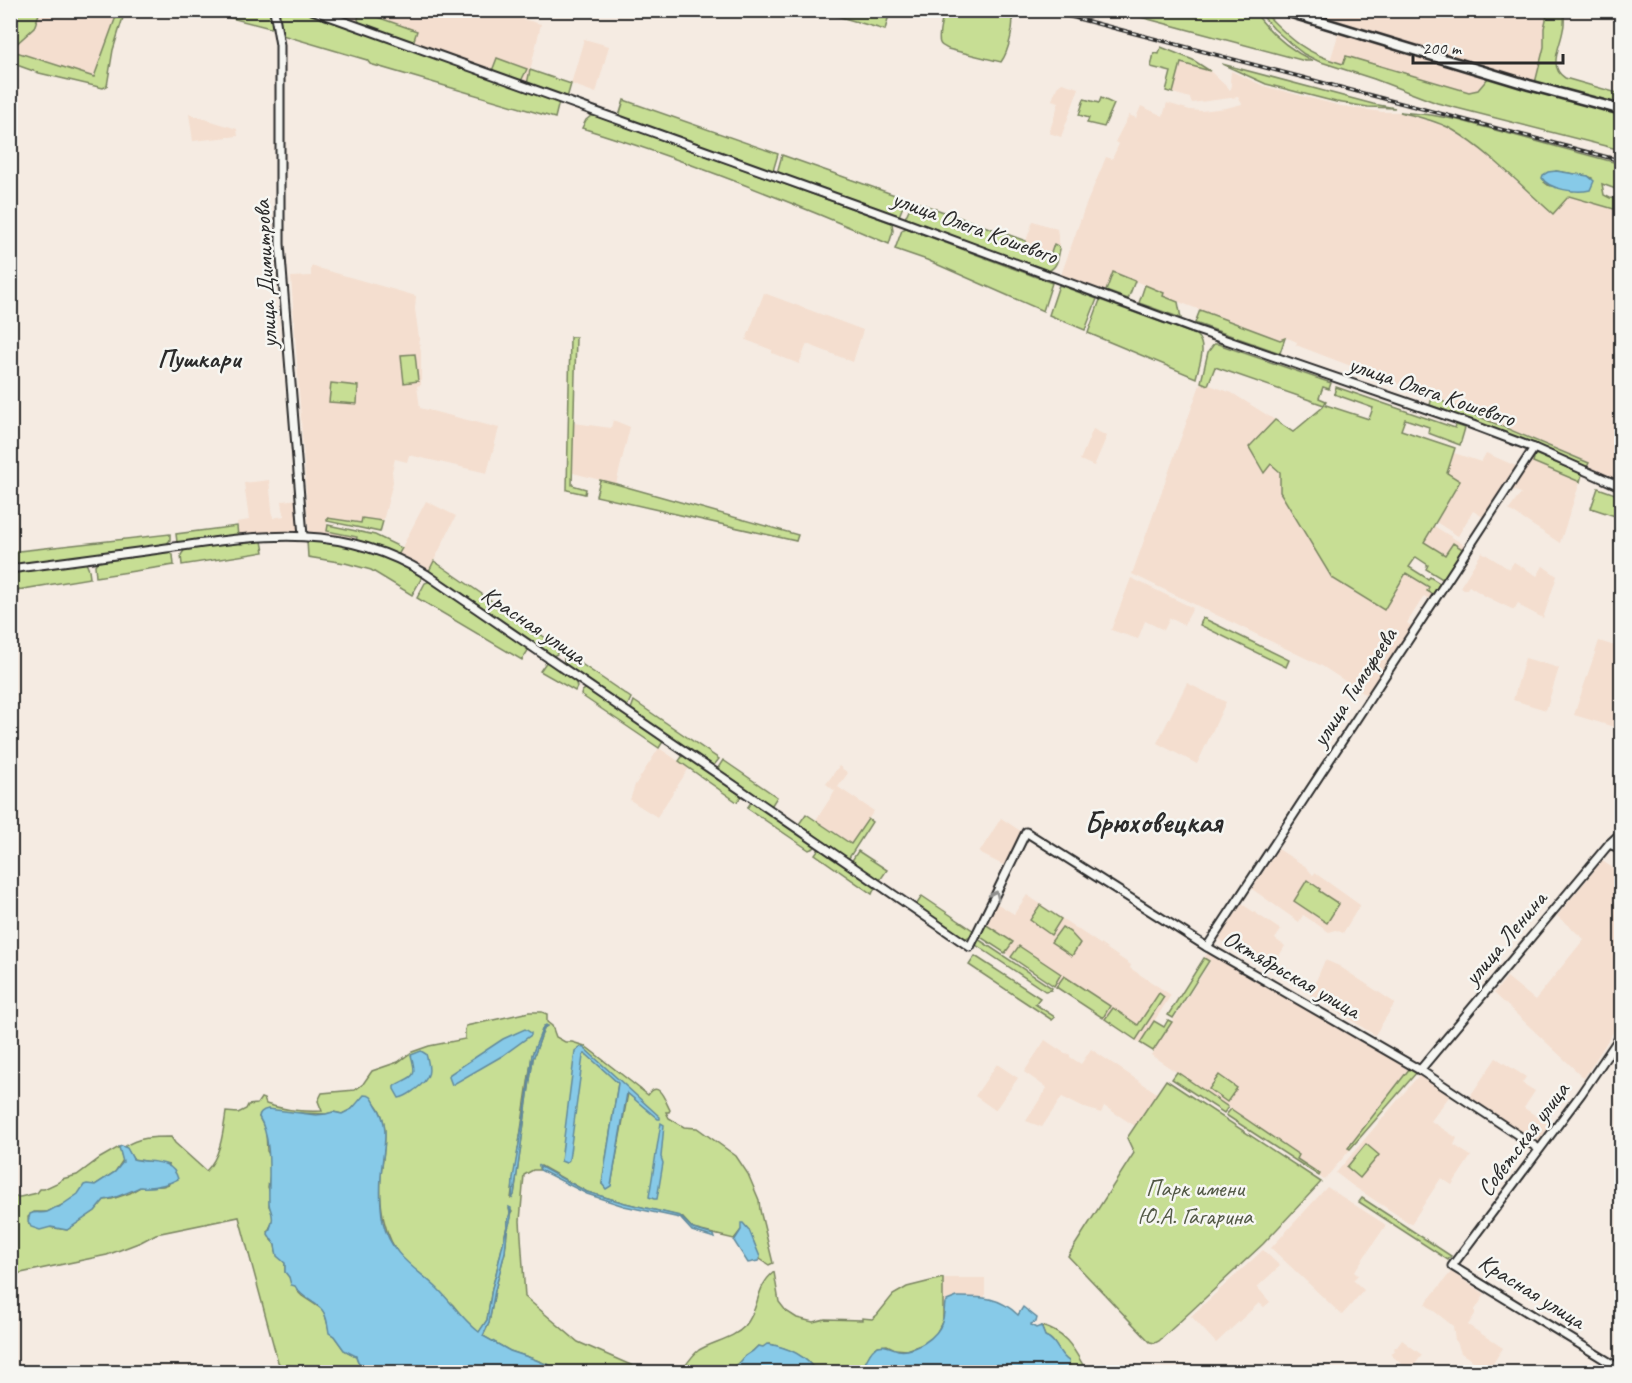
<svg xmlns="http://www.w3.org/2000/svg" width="1632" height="1383" viewBox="0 0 1632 1383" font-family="Caveat,sans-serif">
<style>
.built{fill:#f4decf}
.green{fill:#c7de94;stroke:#798460;stroke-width:1.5;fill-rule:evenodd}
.water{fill:#87cae8;stroke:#628a9c;stroke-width:1.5}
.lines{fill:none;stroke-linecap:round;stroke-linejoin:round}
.minor-casing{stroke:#2b2b2b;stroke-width:11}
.major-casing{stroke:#2b2b2b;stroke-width:13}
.minor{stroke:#f6f6f2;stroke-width:7}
.major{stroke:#f6f6f2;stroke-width:8}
.rail-casing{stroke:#2b2b2b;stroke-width:4}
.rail{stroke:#f6f6f2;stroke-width:1.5;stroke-dasharray:4.5;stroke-linecap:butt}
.oneway{stroke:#90908e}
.labels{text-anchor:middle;stroke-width:5;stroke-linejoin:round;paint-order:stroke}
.street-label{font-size:24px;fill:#2b2b2b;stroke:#f6f6f2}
.park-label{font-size:24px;fill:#525845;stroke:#f6f6f2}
.neighbourhood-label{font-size:26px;font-weight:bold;fill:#2b2b2b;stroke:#f6f6f2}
.district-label{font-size:30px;font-weight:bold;fill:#2b2b2b;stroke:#f6f6f2}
</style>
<rect width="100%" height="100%" fill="#f5ebe2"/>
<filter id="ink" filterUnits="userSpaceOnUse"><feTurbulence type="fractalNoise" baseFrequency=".0167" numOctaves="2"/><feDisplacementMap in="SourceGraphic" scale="12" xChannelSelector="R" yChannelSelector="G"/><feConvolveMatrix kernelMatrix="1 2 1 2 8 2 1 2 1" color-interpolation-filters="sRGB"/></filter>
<g filter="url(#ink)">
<g class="built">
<path d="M 40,11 L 118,11 L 95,77 L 13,51 L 12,49 L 34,28 Z"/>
<path d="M 323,11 L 494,11 L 541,24 L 527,84 Z"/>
<path d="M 1297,11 L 1548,11 L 1544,28 L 1544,47 L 1535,83 Z"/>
<path d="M 1339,32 L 1489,77 L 1478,90 L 1469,92 L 1346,56 L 1343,65 L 1330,61 Z"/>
<path d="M 584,39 L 609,46 L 596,93 L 571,84 Z"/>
<path d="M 1181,63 L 1210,71 L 1230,90 L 1232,86 L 1230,81 L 1231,71 L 1264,86 L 1341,106 L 1382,112 L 1400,112 L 1448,127 L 1480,148 L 1552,214 L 1569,196 L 1621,211 L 1621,481 L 1587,467 L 1588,462 L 1424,394 L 1296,345 L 1297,342 L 1290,339 L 1285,338 L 1281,340 L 1163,296 L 1164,293 L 1113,272 L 1106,291 L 1061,275 L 1085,207 L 1102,167 L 1106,157 L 1112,159 L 1119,144 L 1115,142 L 1129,115 L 1136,118 L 1141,106 L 1163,116 L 1167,103 L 1190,110 L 1201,111 L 1226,108 L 1242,104 L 1238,97 L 1192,103 L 1190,98 L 1173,93 Z"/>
<path d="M 1062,83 L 1079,88 L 1061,137 L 1049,133 L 1059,102 L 1052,100 L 1057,87 Z"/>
<path d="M 189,114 L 237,129 L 238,136 L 193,141 Z"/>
<path d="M 1033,221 L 1057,229 L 1060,249 L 1059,247 L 1050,256 L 1024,247 Z"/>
<path d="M 311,266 L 416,296 L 415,309 L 421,353 L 421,385 L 417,386 L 420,408 L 499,428 L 487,473 L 409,455 L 407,462 L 395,459 L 392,471 L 393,482 L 383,521 L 362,518 L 361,523 L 327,518 L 327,531 L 357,537 L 356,542 L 309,534 L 291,277 L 311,276 Z"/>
<path d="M 764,293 L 863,330 L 853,362 L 807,344 L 799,364 L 772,353 L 772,350 L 746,340 Z"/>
<path d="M 1201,382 L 1232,393 L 1275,420 L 1249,447 L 1263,473 L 1271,464 L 1280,472 L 1280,492 L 1429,588 L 1434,595 L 1431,600 L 1424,596 L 1407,623 L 1413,627 L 1368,696 L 1322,666 L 1132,574 Z"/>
<path d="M 613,420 L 630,427 L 616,484 L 573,473 L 574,423 L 611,428 Z"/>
<path d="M 1093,429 L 1107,436 L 1094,466 L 1080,460 Z"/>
<path d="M 1454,453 L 1481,462 L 1486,453 L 1518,467 L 1485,518 L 1473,511 L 1458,536 L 1436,522 L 1460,482 L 1447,473 Z"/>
<path d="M 1533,453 L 1535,454 L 1533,462 L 1580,482 L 1560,543 L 1509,510 L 1521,493 L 1510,489 Z"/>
<path d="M 269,480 L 273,518 L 284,516 L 282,501 L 298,499 L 300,533 L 238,537 L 237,522 L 249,520 L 244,483 Z"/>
<path d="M 426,501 L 456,516 L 429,571 L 398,555 Z"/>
<path d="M 1434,526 L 1466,546 L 1464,550 L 1445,555 L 1424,542 Z"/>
<path d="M 1482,552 L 1509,569 L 1514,562 L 1537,576 L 1543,566 L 1557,576 L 1543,618 L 1520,606 L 1521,605 L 1518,603 L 1514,610 L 1485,596 L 1469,586 L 1466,590 L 1460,587 Z"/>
<path d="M 1131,578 L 1193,608 L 1184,625 L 1170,618 L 1164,630 L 1145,621 L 1138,639 L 1111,630 Z"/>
<path d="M 1599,641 L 1621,648 L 1621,729 L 1574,715 Z"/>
<path d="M 1525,658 L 1559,668 L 1546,710 L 1513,700 Z"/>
<path d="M 1187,683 L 1226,702 L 1197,764 L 1157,743 Z"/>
<path d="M 659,748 L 689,768 L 657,817 L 630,800 L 635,785 Z"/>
<path d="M 839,766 L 848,773 L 838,787 L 874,811 L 851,844 L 816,820 L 835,791 L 826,784 Z"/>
<path d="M 1001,818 L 1022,832 L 1005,866 L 979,853 Z"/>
<path d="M 1278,849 L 1305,866 L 1313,875 L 1315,873 L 1360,905 L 1343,933 L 1336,930 L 1329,932 L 1303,915 L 1299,922 L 1252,889 Z"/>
<path d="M 1602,861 L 1621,873 L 1621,1020 L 1584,1078 L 1494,993 L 1507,977 L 1535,1000 L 1584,939 L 1557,916 Z"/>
<path d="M 1027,895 L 1131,965 L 1130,968 L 1171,995 L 1140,1043 L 979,936 L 996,903 L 1014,914 Z"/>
<path d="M 1242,904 L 1281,930 L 1275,939 L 1285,946 L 1270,971 L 1219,939 Z"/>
<path d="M 1209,951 L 1417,1072 L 1324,1180 L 1319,1176 L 1319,1174 L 1297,1159 L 1299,1155 L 1151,1055 L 1210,962 L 1204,958 Z"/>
<path d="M 1325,960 L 1339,966 L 1395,1003 L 1375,1035 L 1310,995 Z"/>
<path d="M 1045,1040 L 1066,1054 L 1067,1053 L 1070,1055 L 1070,1057 L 1081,1064 L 1091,1049 L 1157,1093 L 1135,1126 L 1104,1106 L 1101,1113 L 1082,1107 L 1062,1097 L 1042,1127 L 1026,1121 L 1047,1088 L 1024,1072 Z"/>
<path d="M 1496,1058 L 1526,1077 L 1522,1083 L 1535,1091 L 1524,1108 L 1553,1127 L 1539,1146 L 1468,1099 Z"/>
<path d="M 997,1064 L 1018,1078 L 995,1110 L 975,1096 Z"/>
<path d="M 1420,1074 L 1451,1094 L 1431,1121 L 1457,1138 L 1454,1145 L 1471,1156 L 1452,1185 L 1441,1178 L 1411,1224 L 1353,1186 L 1336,1173 Z"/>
<path d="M 1327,1187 L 1386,1225 L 1354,1272 L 1358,1275 L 1353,1280 L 1364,1290 L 1342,1315 L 1271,1248 Z"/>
<path d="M 1263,1250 L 1280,1266 L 1257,1287 L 1270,1302 L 1264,1307 L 1259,1303 L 1216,1343 L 1191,1316 Z"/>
<path d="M 1451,1272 L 1485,1294 L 1475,1310 L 1475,1314 L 1468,1325 L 1503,1348 L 1488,1371 L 1461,1353 L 1457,1342 L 1455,1340 L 1453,1326 L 1425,1304 Z"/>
<path d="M 943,1278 L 985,1278 L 985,1298 L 957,1297 L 945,1303 L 944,1309 Z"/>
<path d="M 1402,1340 L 1422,1355 L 1410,1371 L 1391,1355 L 1395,1350 L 1394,1349 L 1395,1347 L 1397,1347 Z"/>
</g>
<g class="green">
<path d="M 18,10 L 40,11 L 34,28 L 12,48 L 13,51 L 94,77 L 118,11 L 125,11 L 113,50 L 107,86 L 103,88 L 39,73 L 11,63 L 11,21 Z"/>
<path d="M 204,11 L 270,11 L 274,26 L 270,28 Z"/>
<path d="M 278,11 L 302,11 L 559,102 L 555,118 L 370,64 L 367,60 L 282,35 Z"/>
<path d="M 360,11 L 417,31 L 413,43 L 360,24 L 358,19 Z"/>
<path d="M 820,11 L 890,11 L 885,30 Z"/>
<path d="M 944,11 L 1003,10 L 1011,13 C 1016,23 1008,53 1001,62 L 948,49 C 945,47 941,46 940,43 C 937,37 943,17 944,11 Z"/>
<path d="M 1105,11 L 1254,11 C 1269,32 1290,50 1313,61 L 1305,61 L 1129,14 L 1128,16 Z"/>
<path d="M 1258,11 L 1263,11 C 1290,39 1304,53 1343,64 L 1346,56 L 1469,92 L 1478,90 L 1489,77 L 1621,113 L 1621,150 L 1437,103 L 1374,79 L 1318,61 L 1304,54 L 1291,44 L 1274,29 Z"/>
<path d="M 1548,11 L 1564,11 C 1564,17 1565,23 1563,30 C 1561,45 1547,67 1565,78 L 1621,94 L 1621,106 L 1535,83 L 1544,47 L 1544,28 Z"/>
<path d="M 1161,47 L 1193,60 L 1210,71 L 1181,63 L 1173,93 L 1166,91 L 1171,72 L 1151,67 L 1154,53 L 1159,54 Z"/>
<path d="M 497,58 L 527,69 L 521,81 L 492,71 Z"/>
<path d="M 1222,64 L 1373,104 L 1395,108 L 1368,107 L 1336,102 L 1266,84 Z"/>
<path d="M 530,70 L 571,84 L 567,98 L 527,84 Z"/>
<path d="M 1101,98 L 1114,104 L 1104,127 L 1087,123 L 1089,118 L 1079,115 L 1084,99 L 1099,103 Z"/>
<path d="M 624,100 L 778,154 L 773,171 L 619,116 Z"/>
<path d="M 1400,112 L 1431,115 L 1458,120 L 1621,164 L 1621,191 L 1602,184 L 1604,195 L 1610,198 L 1621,199 L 1621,211 L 1569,196 L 1553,214 C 1521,186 1490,152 1453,130 C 1438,121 1418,117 1400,112 ZM 1556,171 L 1588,176 L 1592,178 L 1573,191 L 1548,185 L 1544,182 Z"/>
<path d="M 591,116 L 596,116 L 892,223 L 893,231 L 889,244 C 789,201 687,160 582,128 L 586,120 Z"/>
<path d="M 782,155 L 906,199 L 899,216 L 777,173 Z"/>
<path d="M 913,201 L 1026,241 L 1024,247 L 1050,256 L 1054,244 L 1058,246 L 1060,249 C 1058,257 1058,267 1048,271 L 905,218 Z"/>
<path d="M 906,228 L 1052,283 L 1043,311 L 927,260 L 895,249 L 902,230 Z"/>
<path d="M 1113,272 L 1135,281 L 1128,299 L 1106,291 Z"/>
<path d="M 1059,285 L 1097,299 L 1085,330 L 1049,315 Z"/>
<path d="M 1145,285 L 1164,293 L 1163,296 L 1178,302 L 1181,318 L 1139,303 Z"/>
<path d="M 1100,300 L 1196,335 C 1208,346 1199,364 1196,378 L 1088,333 Z"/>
<path d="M 1200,310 L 1280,340 L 1285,338 L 1280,353 L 1195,323 Z"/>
<path d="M 570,337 L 576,337 L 572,485 L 586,489 L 585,494 L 567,490 Z"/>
<path d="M 1214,344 L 1218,344 L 1331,383 L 1329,389 L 1323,387 L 1319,398 L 1326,401 L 1324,405 L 1326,406 L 1326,405 L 1369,419 L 1373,408 L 1334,394 L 1336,387 L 1455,428 L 1456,425 L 1465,428 L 1460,445 L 1428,433 L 1429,427 L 1405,419 L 1401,430 L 1455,448 L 1447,473 L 1460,481 L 1424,542 L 1445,555 L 1453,543 L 1464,550 L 1444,580 L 1426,569 L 1428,565 L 1416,557 L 1409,567 L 1428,579 L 1430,577 L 1441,584 L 1434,595 L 1427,591 L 1429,587 L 1406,573 L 1384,610 L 1332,578 L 1280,492 L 1280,472 L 1271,464 L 1264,473 L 1249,447 L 1275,420 L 1293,432 L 1323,407 L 1324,405 L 1215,367 L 1208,385 L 1201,382 L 1208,352 Z"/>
<path d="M 415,354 L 418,381 L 404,383 L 401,355 Z"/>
<path d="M 331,383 L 358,386 L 357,404 L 329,402 Z"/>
<path d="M 1432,397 L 1589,463 L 1587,467 L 1532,443 L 1430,405 Z"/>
<path d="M 1535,454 L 1582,474 L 1580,482 L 1533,462 Z"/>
<path d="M 600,480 L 616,484 L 798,535 L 796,541 L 596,496 Z"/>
<path d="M 1598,488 L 1621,496 L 1621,518 L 1591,508 Z"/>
<path d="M 327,518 L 361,523 L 362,518 L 383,521 L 380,532 L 327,521 Z"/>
<path d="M 328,525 L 375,535 L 402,548 L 398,555 L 374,546 L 356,542 L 357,537 L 327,531 Z"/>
<path d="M 237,526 L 238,537 L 209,540 L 206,538 L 197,539 L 195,542 L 180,544 L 177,542 L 176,534 Z"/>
<path d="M 170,534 L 170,540 L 165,546 L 11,565 L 10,552 Z"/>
<path d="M 307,540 C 331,543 355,546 378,554 C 393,558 407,567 421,575 L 421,579 L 412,595 L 371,570 L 345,563 L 308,557 Z"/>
<path d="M 262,541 L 264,552 L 182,565 L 181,555 L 185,549 L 237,542 L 241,544 Z"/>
<path d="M 169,552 L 173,555 L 174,565 L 96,577 L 95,565 L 97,562 Z"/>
<path d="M 434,561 L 559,647 L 557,654 L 551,657 L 430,574 L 429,571 Z"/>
<path d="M 86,563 L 89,570 L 90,578 L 11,591 L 11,573 Z"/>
<path d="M 430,581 L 529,649 L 522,660 L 417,598 L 425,583 Z"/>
<path d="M 1203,618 L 1289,660 L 1286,667 L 1200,625 Z"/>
<path d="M 564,652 L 631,698 L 626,709 L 564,667 Z"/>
<path d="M 547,661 L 575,680 L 577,687 L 575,691 L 540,671 Z"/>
<path d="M 587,688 L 664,740 L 659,748 L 581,695 L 582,691 Z"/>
<path d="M 634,701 L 719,759 L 715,764 L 711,767 L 630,712 Z"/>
<path d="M 684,754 L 743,794 L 737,802 L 679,761 Z"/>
<path d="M 723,760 L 777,797 L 770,808 L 716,771 Z"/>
<path d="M 752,801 L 816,844 L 814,848 L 809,850 L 747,808 Z"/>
<path d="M 806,814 L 851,844 L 868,819 L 872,822 L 847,861 L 831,850 L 832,847 L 799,824 Z"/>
<path d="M 820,847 L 874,885 L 875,887 L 872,894 L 815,854 Z"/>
<path d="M 858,851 L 887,870 L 878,883 L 851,862 Z"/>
<path d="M 1307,880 L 1320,889 L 1319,891 L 1339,904 L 1327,923 L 1294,901 Z"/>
<path d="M 922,896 L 974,931 C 971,936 968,939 962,939 L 915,907 Z"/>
<path d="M 1040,905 L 1061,919 L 1051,935 L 1030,920 Z"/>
<path d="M 985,924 L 1013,942 L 1005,953 L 979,936 Z"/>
<path d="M 1062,927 L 1070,932 L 1080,943 L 1072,956 L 1051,942 Z"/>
<path d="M 978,939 L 1052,988 L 1051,990 L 1045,991 L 976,945 Z"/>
<path d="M 1019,946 L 1061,974 L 1054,986 L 1011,957 Z"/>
<path d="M 975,956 L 1040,998 L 1035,1004 L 1055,1017 L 1052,1020 L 969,965 Z"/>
<path d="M 1204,958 L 1209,961 L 1173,1018 L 1168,1015 Z"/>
<path d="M 1064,976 L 1110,1006 L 1103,1018 L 1056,987 Z"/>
<path d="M 1159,993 L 1164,997 L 1136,1040 L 1105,1019 L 1113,1008 L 1138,1025 Z"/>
<path d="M 529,1012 L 542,1012 L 547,1014 L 547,1022 L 552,1026 L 556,1037 L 565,1042 L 572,1042 L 585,1046 L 648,1095 C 659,1079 665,1101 670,1110 L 669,1112 L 666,1112 L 669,1118 L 684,1127 L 697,1128 L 736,1156 L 748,1174 L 759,1200 L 760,1210 L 773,1263 L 769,1265 L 760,1259 L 749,1230 L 741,1230 L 734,1239 L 693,1229 L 682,1217 L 625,1203 L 587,1192 L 541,1166 L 539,1168 L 540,1170 L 533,1170 L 524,1175 L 520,1221 L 525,1297 L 578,1342 L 633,1366 L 660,1372 L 574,1372 L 556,1368 L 531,1358 L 510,1351 L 483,1336 L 489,1323 L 495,1290 L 505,1252 L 507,1232 L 512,1212 L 509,1208 L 510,1213 L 496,1274 L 492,1288 L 487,1320 L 479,1333 L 464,1319 L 453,1305 L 403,1260 C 383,1235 379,1206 381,1175 C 383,1151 392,1123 374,1102 L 360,1101 L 352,1109 L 342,1114 L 334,1112 L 326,1114 L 300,1113 L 259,1117 L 266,1131 L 267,1151 L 269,1154 L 270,1174 L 268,1187 L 270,1193 L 269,1206 L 273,1214 L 273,1218 L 272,1223 L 268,1231 L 271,1240 L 275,1244 L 276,1251 L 285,1263 L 285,1272 L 297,1287 L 297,1291 L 302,1296 L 322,1309 L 325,1314 L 330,1333 L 334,1336 L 344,1350 L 356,1356 L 361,1367 L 371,1372 L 285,1372 L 278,1362 L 239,1217 L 156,1234 L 141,1242 L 107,1255 L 11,1275 L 10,1197 L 20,1197 L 37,1193 L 40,1189 L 44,1189 L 59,1182 L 62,1179 L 77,1175 L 100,1158 L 119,1147 L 123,1160 L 115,1172 L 71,1201 L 47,1212 L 34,1212 L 28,1217 L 29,1224 L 67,1230 L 95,1211 L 104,1200 L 112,1199 L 130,1193 L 140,1187 L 163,1186 L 169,1184 L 169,1165 L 133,1159 L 127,1149 L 124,1147 C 138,1137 154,1137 171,1137 L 175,1143 L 206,1171 C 221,1156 223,1132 226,1112 L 238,1113 L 246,1109 L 248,1105 L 257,1104 L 261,1098 L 264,1099 L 266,1104 C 284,1110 304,1112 322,1111 L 318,1101 L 322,1093 L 355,1090 L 363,1084 L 372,1071 L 398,1062 L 412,1052 L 429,1046 L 465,1039 L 465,1030 L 466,1026 ZM 544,1026 L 547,1026 L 544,1028 L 533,1059 L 514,1195 L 511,1198 L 532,1055 ZM 584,1048 L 628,1093 L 611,1185 L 602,1184 L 618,1083 L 588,1055 L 584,1054 L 583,1056 Z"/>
<path d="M 1168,1020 L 1172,1022 L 1153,1051 L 1140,1043 L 1154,1021 L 1164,1027 Z"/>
<path d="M 1410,1068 L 1417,1072 L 1350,1149 L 1348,1148 Z"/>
<path d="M 1177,1072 L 1228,1107 L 1224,1113 L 1172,1079 Z"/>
<path d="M 1219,1075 L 1237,1088 L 1227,1102 L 1209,1089 Z"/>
<path d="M 1166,1080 L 1321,1182 L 1263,1244 L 1159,1341 L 1155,1343 L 1150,1342 L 1068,1256 L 1134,1153 L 1127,1138 Z"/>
<path d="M 1231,1109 L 1299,1155 L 1297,1159 L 1320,1174 L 1319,1176 L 1226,1115 Z"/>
<path d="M 1366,1144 L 1379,1155 L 1360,1178 L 1347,1167 Z"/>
<path d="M 1362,1198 L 1451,1256 L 1448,1260 L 1359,1202 Z"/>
<path d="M 774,1272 L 779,1302 L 786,1311 L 797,1318 L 813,1322 L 825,1319 L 862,1320 L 862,1318 L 872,1319 L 877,1315 L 893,1295 L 907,1287 L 943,1278 L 943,1320 L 936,1334 L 926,1343 L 907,1350 L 895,1349 L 887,1345 L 878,1346 L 870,1354 L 861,1372 L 816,1372 C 806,1355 788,1349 770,1344 L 763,1347 L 758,1346 C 752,1352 732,1371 725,1372 C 713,1375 694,1372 681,1372 C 686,1365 692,1355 699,1350 C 714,1341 733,1339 745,1326 C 760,1309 755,1287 774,1272 Z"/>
<path d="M 1041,1326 C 1068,1333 1074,1350 1087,1372 L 1068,1372 L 1070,1367 C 1066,1362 1061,1356 1058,1350 C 1054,1343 1053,1339 1045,1336 Z"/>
</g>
<g class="water">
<path d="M 1556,171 L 1588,176 L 1594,181 L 1590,190 C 1577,193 1549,190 1542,178 L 1543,175 L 1548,172 Z"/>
<path d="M 546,1025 L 547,1026 L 544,1028 L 533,1059 L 514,1195 L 512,1199 L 513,1178 L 526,1103 L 532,1055 L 543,1027 Z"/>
<path d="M 525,1029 L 531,1033 L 531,1035 L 502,1056 L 452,1085 L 449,1077 L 450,1074 L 503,1039 Z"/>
<path d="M 580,1047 L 584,1048 L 660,1117 L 660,1119 L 658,1119 L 627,1093 L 611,1186 L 606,1189 L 602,1184 L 618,1083 L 586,1054 L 584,1054 L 583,1056 L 569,1160 L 566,1163 L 561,1161 L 575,1051 Z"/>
<path d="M 421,1051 L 426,1054 C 431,1070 431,1078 416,1089 C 410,1093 406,1097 399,1098 L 394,1089 L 394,1086 C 413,1075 418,1079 411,1055 Z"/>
<path d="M 364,1095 C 372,1095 372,1098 376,1105 C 392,1127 382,1152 381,1176 C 380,1192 380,1207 383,1222 C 391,1256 416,1268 438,1289 C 452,1303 463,1320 479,1332 L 487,1320 L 492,1288 L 496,1274 L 510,1213 L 509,1207 L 511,1208 L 511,1218 L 507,1232 L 505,1252 L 495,1290 L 489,1323 L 483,1336 L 510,1351 L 531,1358 L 556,1368 L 574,1372 L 371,1372 C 363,1368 358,1365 356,1356 L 344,1350 L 334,1336 L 329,1333 C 328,1327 327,1318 324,1313 C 319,1302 302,1300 295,1286 L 291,1285 L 289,1277 L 285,1272 L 285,1263 L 277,1256 L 275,1245 L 268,1234 C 269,1229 272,1226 272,1221 C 274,1214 269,1209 269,1203 C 268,1178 273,1140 259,1117 C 259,1112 263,1110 268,1109 L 316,1115 L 326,1114 L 333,1112 L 342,1114 L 352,1109 Z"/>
<path d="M 661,1123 L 664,1125 L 661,1157 L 663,1163 L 657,1199 L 654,1199 L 649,1197 Z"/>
<path d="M 122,1146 L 127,1148 L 133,1159 C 150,1164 172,1157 178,1179 C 165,1186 154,1188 140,1187 C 129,1192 117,1198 104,1200 L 95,1211 L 67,1230 L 51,1227 L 40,1230 L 31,1227 L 28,1221 L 30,1214 C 36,1211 41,1214 47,1212 C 52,1210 54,1207 59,1207 L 78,1194 L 84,1185 L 87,1184 L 95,1185 L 115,1172 L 123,1162 L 119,1147 Z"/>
<path d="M 539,1166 L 587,1192 L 625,1203 L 680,1216 L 693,1229 L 714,1235 L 715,1238 L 692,1231 L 680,1218 L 624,1206 L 587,1194 L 540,1170 Z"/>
<path d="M 741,1223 L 743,1223 L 749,1230 L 760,1257 L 758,1261 L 748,1263 L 734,1241 L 741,1230 Z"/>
<path d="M 957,1297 C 981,1297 999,1296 1018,1315 L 1023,1307 L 1037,1318 L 1036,1322 L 1031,1324 L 1031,1325 L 1036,1328 L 1041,1326 L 1045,1336 C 1058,1341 1058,1355 1069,1361 L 1068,1372 L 861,1372 C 865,1365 868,1353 875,1348 C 883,1342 890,1348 898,1350 C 914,1353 938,1337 942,1322 C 944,1317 944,1310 945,1303 L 947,1301 Z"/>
<path d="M 767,1344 C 787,1347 806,1355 816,1372 L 726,1372 L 738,1365 L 745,1356 L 753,1351 L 758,1346 L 763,1347 Z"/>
</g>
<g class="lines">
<defs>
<g id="minor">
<path d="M 274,10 L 280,45 L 280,244 L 303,536"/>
<path d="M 312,10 L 901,221 L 1191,328 L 1473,425 L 1534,448 L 1622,487"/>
<path d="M 10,569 C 60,562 110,556 160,549 C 254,536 340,520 426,574 L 970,947 L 1026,832 L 1207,947 L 1420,1070 L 1539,1149"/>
<path d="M 1609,844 L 1622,849"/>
<path d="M 1207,947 L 1534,448"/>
<path d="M 1622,1034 L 1581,1094 L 1452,1266 L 1622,1370"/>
<path d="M 1420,1070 L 1609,844 L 1622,832"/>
</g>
<path id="major" d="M 1282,10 L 1529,85 L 1622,110"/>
</defs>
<use href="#minor" class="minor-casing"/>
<use href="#major" class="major-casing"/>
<use href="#minor" class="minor"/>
<use href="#major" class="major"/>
<defs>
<path id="rail" d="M 1045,10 L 1622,161"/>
</defs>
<use href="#rail" class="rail-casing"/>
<use href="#rail" class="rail"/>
</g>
<defs><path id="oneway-chevron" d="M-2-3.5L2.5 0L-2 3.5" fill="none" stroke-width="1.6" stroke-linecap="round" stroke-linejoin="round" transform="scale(1.5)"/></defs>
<use class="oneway" href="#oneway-chevron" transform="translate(995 895) rotate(-64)"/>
</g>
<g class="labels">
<g class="street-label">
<text transform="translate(975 227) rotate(20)" y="8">улица Олега Кошевого</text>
<text transform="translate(265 274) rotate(-93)" y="8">улица Димитрова</text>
<text transform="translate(1432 391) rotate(19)" y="8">улица Олега Кошевого</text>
<text transform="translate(534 625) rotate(34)" y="8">Красная улица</text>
<text transform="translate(1354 687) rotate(-57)" y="8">улица Тимофеева</text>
<text transform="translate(1505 938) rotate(-50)" y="8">улица Ленина</text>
<text transform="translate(1292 974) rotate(30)" y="8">Октябрьская улица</text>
<text transform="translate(1523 1139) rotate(-53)" y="8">Советская улица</text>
<text transform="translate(1532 1291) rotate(32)" y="8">Красная улица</text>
</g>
<g class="park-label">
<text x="1195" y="1196">Парк имени<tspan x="1195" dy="28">Ю.А. Гагарина</tspan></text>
</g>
<g class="neighbourhood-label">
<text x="199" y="367">Пушкари</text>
</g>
<g class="district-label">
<text x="1153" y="832">Брюховецкая</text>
</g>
</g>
<rect width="1632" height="1383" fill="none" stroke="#f6f6f2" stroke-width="36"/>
<rect x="18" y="18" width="1596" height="1347" fill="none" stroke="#2b2b2b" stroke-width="2" filter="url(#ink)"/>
<path d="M1413 54v9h150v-9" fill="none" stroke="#2b2b2b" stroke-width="3"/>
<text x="1422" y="54" font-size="18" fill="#2b2b2b" stroke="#f6f6f2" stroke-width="4.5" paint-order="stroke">200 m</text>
</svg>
